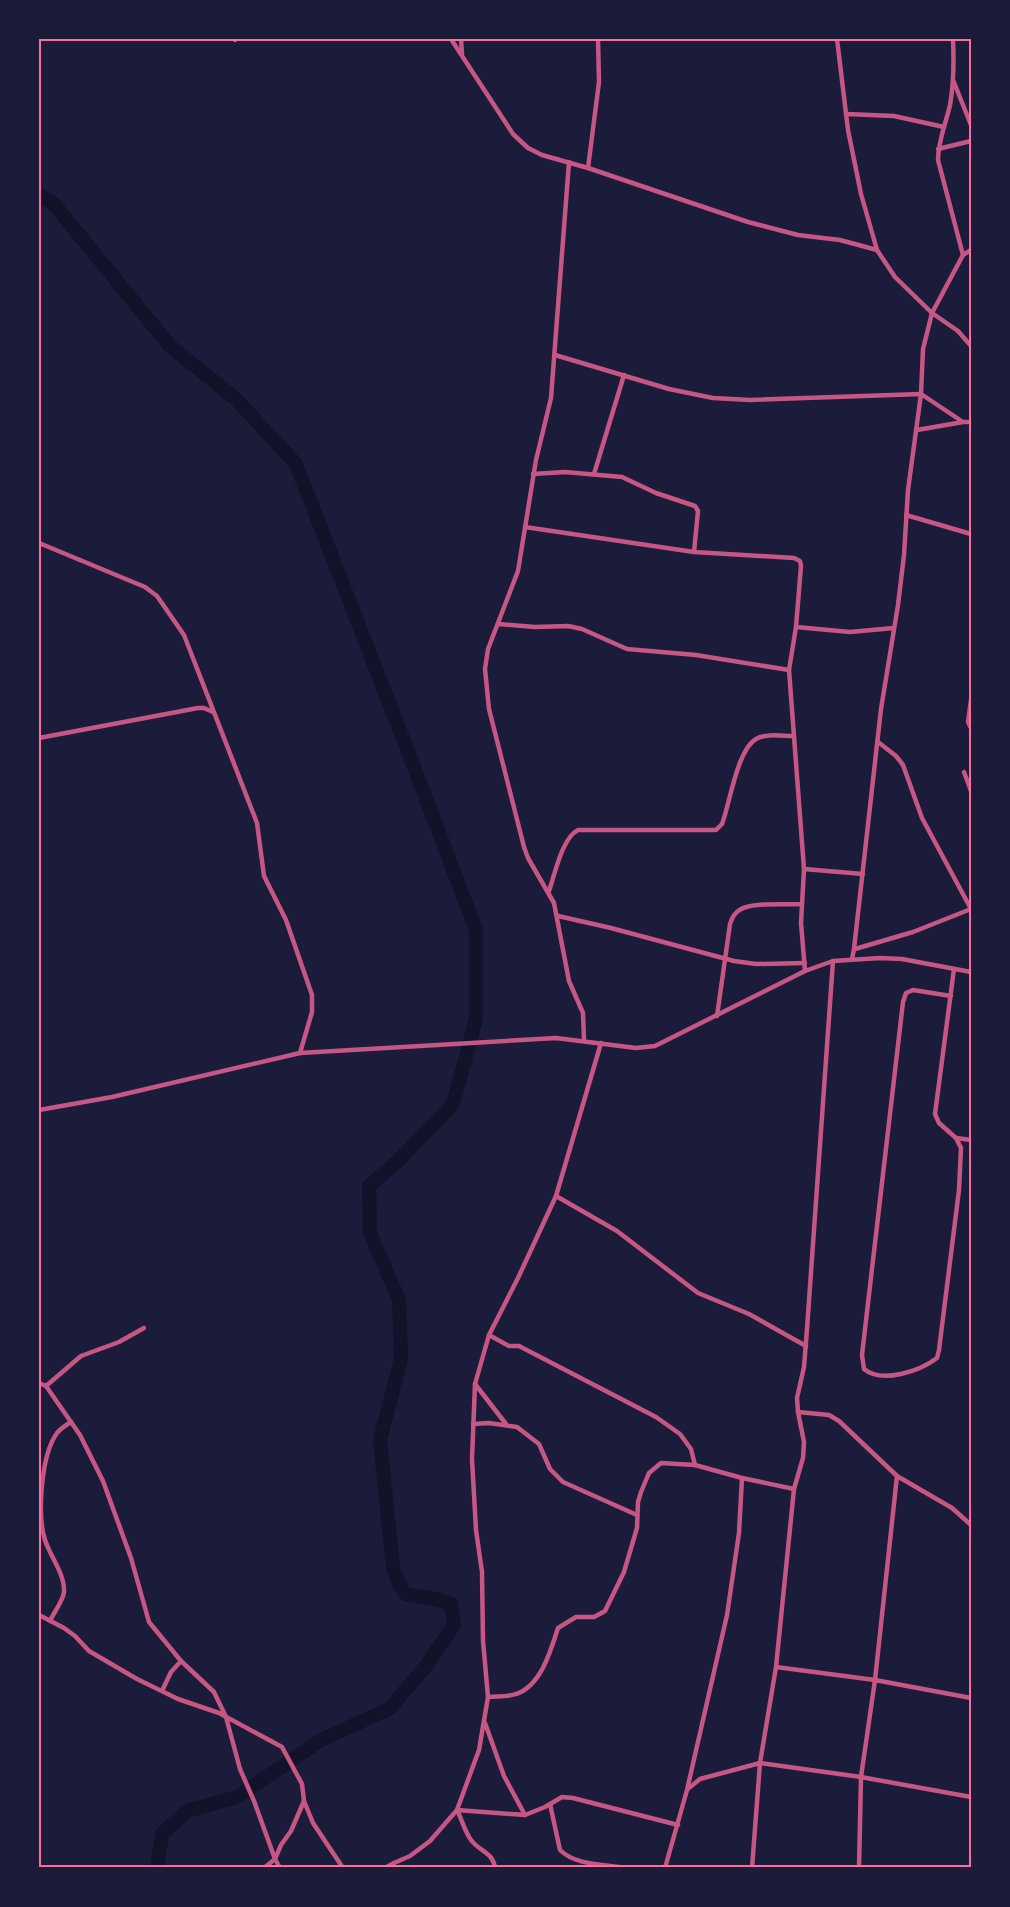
<svg xmlns="http://www.w3.org/2000/svg" width="1010" height="1907" viewBox="0 0 1010 1907" font-family="'Titillium Web',sans-serif">
<style>
.lines{fill:none;stroke-linecap:round;stroke-linejoin:round}
.river{stroke:#12122b;stroke-width:14}
.minor{stroke:#c65784;stroke-width:4.5}
.neatline{fill:none;stroke:#ff6b9d;stroke-width:2}
</style>
<rect width="100%" height="100%" fill="#1b1b3a"/>
<g class="lines">
<path class="river" d="M 39,195 L 53,203 L 170,346 L 236,399 L 296,464 L 409,754 L 476,930 L 476,1019 L 453,1104 L 398,1161 L 369,1186 L 370,1233 L 399,1300 L 401,1359 L 380,1440 L 393,1568 L 399,1584 L 406,1594 L 436,1599 L 451,1604 L 454,1625 L 426,1666 L 389,1709 L 321,1740 L 237,1797 L 187,1811 L 162,1834 L 157,1868"/>
<g class="minor">
<path d="M 451,39 L 513,134 L 528,148 L 542,155 L 588,168 L 748,222 L 798,235 L 840,240 L 877,250"/>
<path d="M 461,39 L 462,54"/>
<path d="M 837,39 L 848,130 L 861,194 L 877,250 L 895,277 L 932,313 L 958,331 L 971,346"/>
<path d="M 953,39 C 954,61 954,83 950,105 C 946,123 938,141 938,160 L 963,255"/>
<path d="M 235,40 L 235,39"/>
<path d="M 953,80 L 971,125"/>
<path d="M 846,114 L 894,116 L 944,127"/>
<path d="M 938,149 L 971,141"/>
<path d="M 569,162 L 551,398 L 536,460 L 518,571 L 488,649 L 485,669 L 489,709 L 524,847 L 528,858 L 554,903 L 569,981 L 583,1013 L 584,1040"/>
<path d="M 588,168 L 599,82 L 598,39"/>
<path d="M 555,355 L 669,389 L 713,398 L 750,400 L 921,394 L 963,422 L 971,422"/>
<path d="M 917,430 L 963,422"/>
<path d="M 533,474 L 565,472 L 622,477 L 656,493 L 695,506 L 698,511 L 694,552"/>
<path d="M 594,474 L 624,375"/>
<path d="M 906,515 L 971,534"/>
<path d="M 525,527 L 694,552 L 794,558 L 800,561 L 801,566 L 796,627 L 789,670 L 804,869 L 801,923 L 805,971"/>
<path d="M 39,543 L 145,587 L 157,596 L 184,635 L 257,823 L 264,876 L 286,920 L 312,995 L 312,1012 L 300,1053"/>
<path d="M 498,624 L 535,627 L 568,626 L 582,629 L 627,649 L 696,655 L 789,670"/>
<path d="M 796,627 L 850,632 L 894,628"/>
<path d="M 971,700 L 968,722 L 971,728"/>
<path d="M 39,738 L 198,708 L 204,708 L 213,712"/>
<path d="M 878,742 L 896,756 L 903,765 L 922,818 L 971,909"/>
<path d="M 964,772 L 971,791"/>
<path d="M 804,869 L 863,874"/>
<path d="M 549,891 C 555,874 562,838 578,830 L 716,830 L 722,824 C 730,803 737,750 756,739 C 766,733 782,736 793,736"/>
<path d="M 558,916 L 611,928 L 734,961 L 756,964 L 805,963"/>
<path d="M 855,949 L 913,932 L 971,909"/>
<path d="M 852,959 L 854,949 L 881,709 L 898,605 L 904,555 L 908,490 L 921,394 L 923,349 L 932,313 L 963,255 L 971,250"/>
<path d="M 951,996 L 913,990 L 906,993 L 903,1002 L 862,1355 L 864,1369 C 882,1384 920,1371 937,1358 L 939,1350 L 959,1190 L 961,1148 L 956,1138 L 939,1123 L 935,1114 L 954,969"/>
<path d="M 717,1016 L 730,924 C 732,918 734,913 741,909 C 753,902 787,905 802,904"/>
<path d="M 39,1110 L 112,1097 L 300,1053 L 556,1038 L 636,1048 L 655,1046 L 805,971 L 833,961 L 880,958 L 902,959 L 971,972"/>
<path d="M 956,1138 L 971,1140"/>
<path d="M 556,1196 L 617,1231 L 698,1293 L 749,1314 L 806,1346"/>
<path d="M 489,1335 L 509,1346 L 519,1346 L 656,1417 L 680,1434 L 691,1449 L 695,1465 L 742,1478 L 794,1489"/>
<path d="M 39,1383 L 46,1386 L 80,1435 L 103,1481 L 131,1558 L 149,1622 L 181,1661 L 214,1692 L 226,1717 L 240,1769 L 254,1801 L 275,1859 L 280,1868"/>
<path d="M 475,1384 L 506,1424"/>
<path d="M 46,1386 L 81,1356 L 119,1342 L 144,1328"/>
<path d="M 798,1412 L 829,1415 L 839,1421 L 897,1476 L 875,1680 L 861,1777 L 859,1868"/>
<path d="M 473,1424 L 489,1423 L 517,1427 L 539,1444 L 550,1469 L 563,1482 L 637,1515"/>
<path d="M 897,1476 L 952,1508 L 971,1525"/>
<path d="M 39,1615 L 64,1628 L 75,1636 L 89,1651 L 137,1679 L 178,1699 L 219,1713 L 282,1747 L 302,1784 L 304,1801 L 291,1831 L 281,1845 L 275,1859 L 264,1868"/>
<path d="M 50,1621 C 54,1612 63,1601 64,1592 C 65,1574 50,1556 45,1540 C 37,1515 41,1455 57,1433 C 61,1428 66,1425 71,1422"/>
<path d="M 776,1667 L 875,1680 L 971,1698"/>
<path d="M 162,1691 L 171,1672 L 181,1661"/>
<path d="M 488,1697 C 497,1696 508,1697 516,1694 C 541,1686 551,1650 558,1628 L 576,1617 L 594,1617 L 605,1611 L 624,1572 L 637,1528 L 638,1502 L 641,1492 L 649,1473 L 661,1463 L 695,1465"/>
<path d="M 485,1723 L 504,1776 L 525,1815"/>
<path d="M 689,1788 L 700,1779 L 760,1763 L 861,1777 L 971,1797"/>
<path d="M 304,1801 L 313,1823 L 343,1868"/>
<path d="M 550,1804 L 560,1850 C 576,1866 605,1864 626,1868"/>
<path d="M 457,1810 L 525,1815 L 545,1807 L 562,1797 L 573,1798 L 678,1825"/>
<path d="M 457,1810 C 462,1820 465,1832 471,1840 C 480,1852 493,1852 495,1868"/>
<path d="M 385,1868 L 394,1863"/>
<path d="M 392,1868 L 394,1863 L 410,1856 L 430,1841 L 457,1810 L 479,1750 L 488,1697 L 483,1641 L 482,1572 L 476,1530 L 472,1459 L 475,1384 L 489,1335 L 518,1278 L 556,1196 L 601,1043"/>
<path d="M 665,1868 L 687,1790 L 727,1615 L 739,1533 L 742,1478"/>
<path d="M 752,1868 L 760,1763 L 776,1667 L 794,1489 L 803,1458 L 804,1442 L 798,1412 L 797,1398 L 804,1367 L 807,1329 L 833,961"/>
</g>
</g>
<rect width="1010" height="1907" fill="none" stroke="#1b1b3a" stroke-width="81"/>
<rect x="40" y="40" width="930" height="1826" class="neatline"/>
</svg>
